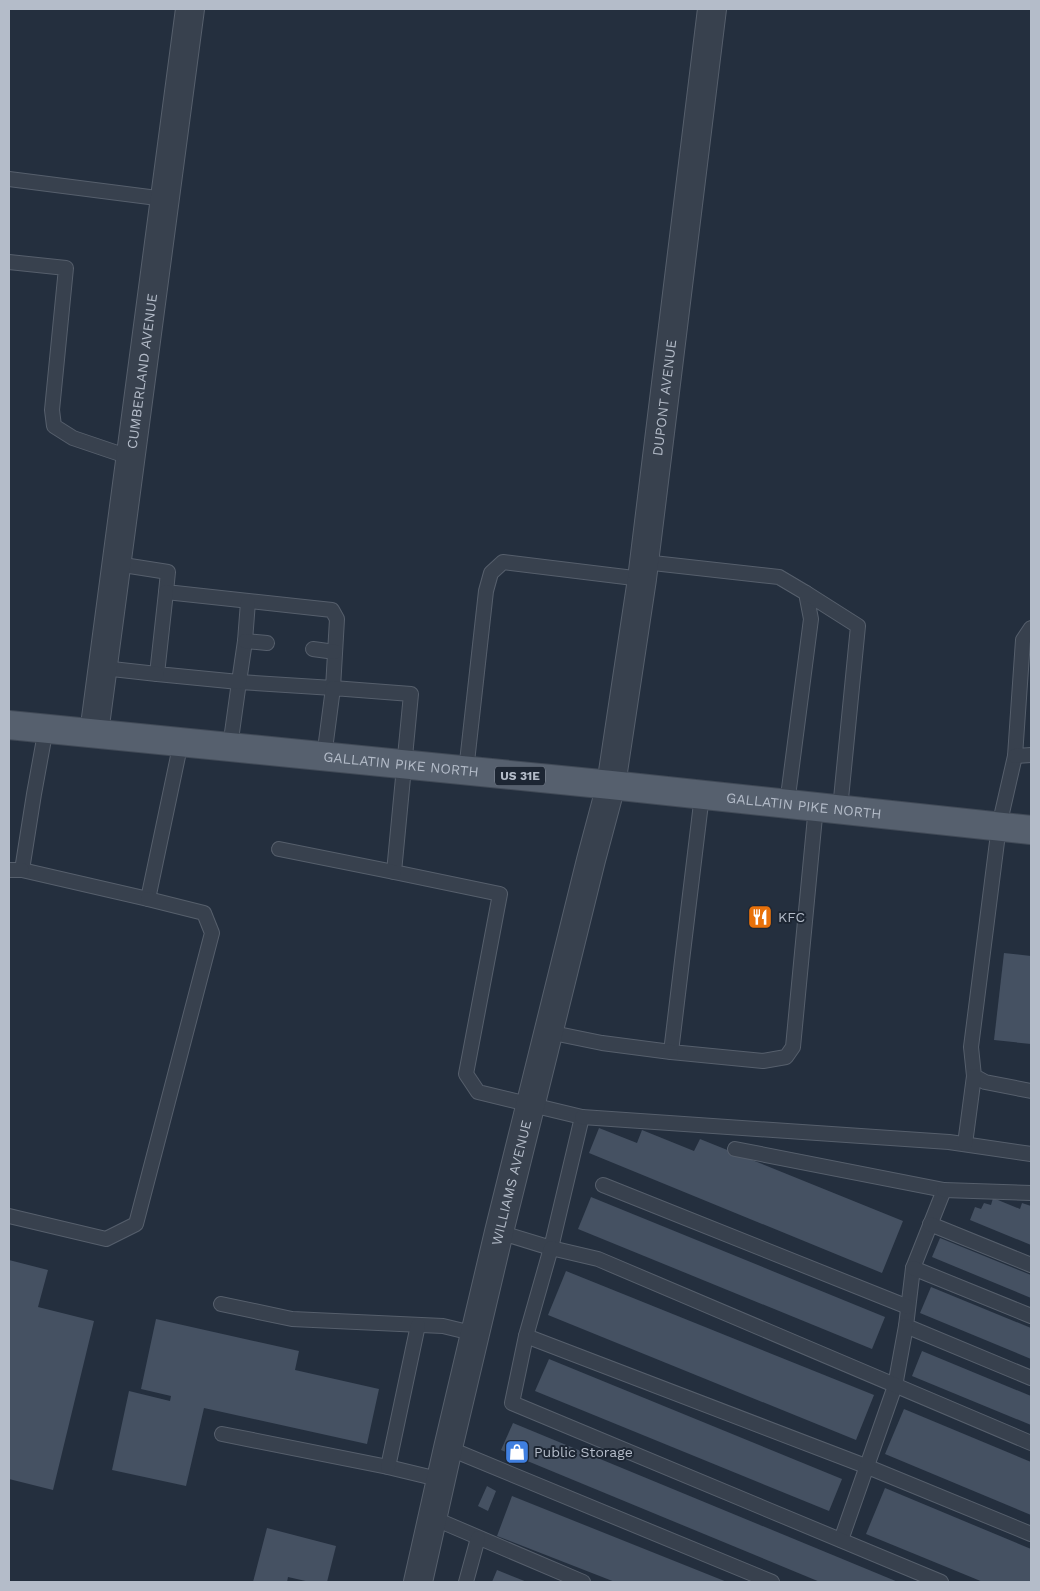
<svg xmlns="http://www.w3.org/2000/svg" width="1040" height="1591" viewBox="0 0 1040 1591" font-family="'Work Sans',sans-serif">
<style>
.building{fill:#455162}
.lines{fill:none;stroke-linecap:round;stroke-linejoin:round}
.service-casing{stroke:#565f6c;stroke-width:16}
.minor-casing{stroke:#565f6c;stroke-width:30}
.primary-casing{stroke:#414a57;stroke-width:30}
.service{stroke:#38414e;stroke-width:14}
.minor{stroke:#38414e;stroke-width:28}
.primary{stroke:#56606e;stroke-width:28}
.labels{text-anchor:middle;stroke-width:4;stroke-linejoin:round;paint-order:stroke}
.shield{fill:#1d2633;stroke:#878f9c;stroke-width:1}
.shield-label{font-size:12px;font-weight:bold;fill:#b4bcc9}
.street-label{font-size:14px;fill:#b4bcc9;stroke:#1d2633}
.poi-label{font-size:14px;fill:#b4bcc9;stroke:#1d2633;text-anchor:start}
</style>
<rect width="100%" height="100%" fill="#242f3e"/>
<g class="building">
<path d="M 1004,953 L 1031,956 L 1031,1044 L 994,1040 Z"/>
<path d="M 599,1128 L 637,1143 L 642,1130 L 694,1151 L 700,1139 L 903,1221 L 882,1273 L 589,1153 Z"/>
<path d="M 591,1197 L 885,1317 L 872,1349 L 578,1229 Z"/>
<path d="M 993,1198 L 1020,1209 L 1022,1203 L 1031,1206 L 1031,1245 L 970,1220 L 975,1207 L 981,1209 L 984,1203 L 991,1205 Z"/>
<path d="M 940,1238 L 1031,1275 L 1031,1298 L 932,1257 Z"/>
<path d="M 9,1260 L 48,1270 L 38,1307 L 94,1321 L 53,1490 L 9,1479 Z"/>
<path d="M 566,1271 L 874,1395 L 856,1440 L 548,1315 Z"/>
<path d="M 931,1287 L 1031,1328 L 1031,1359 L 920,1313 Z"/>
<path d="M 156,1319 L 299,1351 L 295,1370 L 379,1389 L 367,1444 L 204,1408 L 186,1486 L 112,1470 L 129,1391 L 170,1401 L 171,1396 L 141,1389 Z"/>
<path d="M 922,1351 L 1031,1396 L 1031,1425 L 912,1376 Z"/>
<path d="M 549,1359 L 842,1479 L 829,1511 L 535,1391 Z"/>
<path d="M 904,1409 L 1031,1462 L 1031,1515 L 885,1454 Z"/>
<path d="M 513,1423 L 898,1582 L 820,1582 L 501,1450 Z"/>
<path d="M 487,1486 L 496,1491 L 488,1511 L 478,1506 Z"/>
<path d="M 885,1488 L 1031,1549 L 1031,1582 L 983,1582 L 866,1534 Z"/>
<path d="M 512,1496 L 727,1582 L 615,1582 L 497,1536 Z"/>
<path d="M 267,1528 L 336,1546 L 327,1582 L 310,1582 L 288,1577 L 287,1582 L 253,1582 Z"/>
<path d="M 497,1570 L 527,1582 L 492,1582 Z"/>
</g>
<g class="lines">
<defs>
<g id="service">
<path d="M 9,179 L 165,199"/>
<path d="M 9,262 L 66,268 L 52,410 L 54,426 L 73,438 L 132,458"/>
<path d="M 644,562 L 779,577 L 806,593 L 811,619 L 787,804"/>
<path d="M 117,564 L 168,572 L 166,592 L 332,610 L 337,619 L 333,688 L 239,682 L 230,747"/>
<path d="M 166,592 L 157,674 L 239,682 L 245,641 L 248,602"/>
<path d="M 806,593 L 858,626 L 840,809"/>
<path d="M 1031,628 L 1023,640 L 1015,756 L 999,826 L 971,1047 L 974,1076 L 985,1082 L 1031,1091"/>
<path d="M 245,641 L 267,643"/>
<path d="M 313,649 L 335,652"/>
<path d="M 103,668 L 157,674"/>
<path d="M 46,728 L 34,794 L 22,870 L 148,899 L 181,742"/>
<path d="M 1015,756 L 1031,755"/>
<path d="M 324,757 L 333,688 L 411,694 L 394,872 L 500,894 L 466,1074 L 478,1092 L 582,1117 L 551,1248 L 499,1232"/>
<path d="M 466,771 L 486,591 L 491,573 L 503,562 L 642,579"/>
<path d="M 702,795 L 671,1052 L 763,1061 L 786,1057 L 793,1047 L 816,806"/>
<path d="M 279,849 L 394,872"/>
<path d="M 9,870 L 22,870"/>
<path d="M 548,1032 L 602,1043 L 671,1052"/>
<path d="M 582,1117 L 949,1142 L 1031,1154"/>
<path d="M 965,1144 L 974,1076"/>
<path d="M 735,1149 L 944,1190 L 913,1268 L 906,1326 L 1031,1378"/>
<path d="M 603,1185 L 908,1307"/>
<path d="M 944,1190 L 1031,1193"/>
<path d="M 9,1216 L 106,1239 L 136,1224 L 212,933 L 204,913 L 148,899"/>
<path d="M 930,1224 L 1031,1265"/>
<path d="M 913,1268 L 1031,1316"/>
<path d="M 221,1304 L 292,1319 L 443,1326 L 476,1334"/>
<path d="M 526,1336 L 868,1467 L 1031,1534"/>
<path d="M 222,1434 L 388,1467 L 442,1480"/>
<path d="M 448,1448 L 772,1582"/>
<path d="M 388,1467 L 418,1325"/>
<path d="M 433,1518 L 583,1582"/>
<path d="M 841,1540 L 895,1386 L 906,1326"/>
<path d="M 466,1582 L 478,1538"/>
<path d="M 941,1582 L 512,1403 L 526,1336 L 551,1248 L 598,1259 L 1031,1443"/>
</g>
<g id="minor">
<path id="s1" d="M 94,733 L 190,9"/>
<path id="s2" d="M 418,1582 L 448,1448 L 499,1232 L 591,860 L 611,785 L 642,579 L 712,9"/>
</g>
<g id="primary">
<path id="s3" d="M 9,725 L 611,785 L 1031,830"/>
</g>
</defs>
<use href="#service" class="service-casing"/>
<use href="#minor" class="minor-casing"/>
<use href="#primary" class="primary-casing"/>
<use href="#service" class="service"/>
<use href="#minor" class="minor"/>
<use href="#primary" class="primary"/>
</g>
<defs>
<symbol id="restaurant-square" viewBox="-11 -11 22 22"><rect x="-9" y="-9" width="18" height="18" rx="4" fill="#e8710a" stroke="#1d2633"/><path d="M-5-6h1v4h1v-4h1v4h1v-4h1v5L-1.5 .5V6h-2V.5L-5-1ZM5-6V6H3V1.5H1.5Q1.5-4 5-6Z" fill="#fff"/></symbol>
<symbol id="shop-square" viewBox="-11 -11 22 22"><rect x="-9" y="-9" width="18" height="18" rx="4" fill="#3f7fe0" stroke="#1d2633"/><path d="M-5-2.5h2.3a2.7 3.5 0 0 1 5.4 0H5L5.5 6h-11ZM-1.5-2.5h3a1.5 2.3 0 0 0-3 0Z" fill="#fff"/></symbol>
</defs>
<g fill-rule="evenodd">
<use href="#restaurant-square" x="746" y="903" width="28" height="28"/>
<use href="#shop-square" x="503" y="1438" width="28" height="28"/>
</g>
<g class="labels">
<rect class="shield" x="495" y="766.5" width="50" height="19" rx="4"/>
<g class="shield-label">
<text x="520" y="780">US 31E</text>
</g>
<g class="street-label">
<text dy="5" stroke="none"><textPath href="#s1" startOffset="365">CUMBERLAND AVENUE</textPath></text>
<text dy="5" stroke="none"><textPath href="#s2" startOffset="1211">DUPONT AVENUE</textPath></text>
<text dy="5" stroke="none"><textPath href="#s3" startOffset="394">GALLATIN PIKE NORTH</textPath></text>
<text dy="5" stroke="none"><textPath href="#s3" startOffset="799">GALLATIN PIKE NORTH</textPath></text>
<text dy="5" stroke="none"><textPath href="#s2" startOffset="410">WILLIAMS AVENUE</textPath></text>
</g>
<g class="poi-label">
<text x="778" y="922">KFC</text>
<text x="534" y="1457">Public Storage</text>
</g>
</g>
<rect width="1040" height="1591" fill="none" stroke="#b4bcc9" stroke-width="20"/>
</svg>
